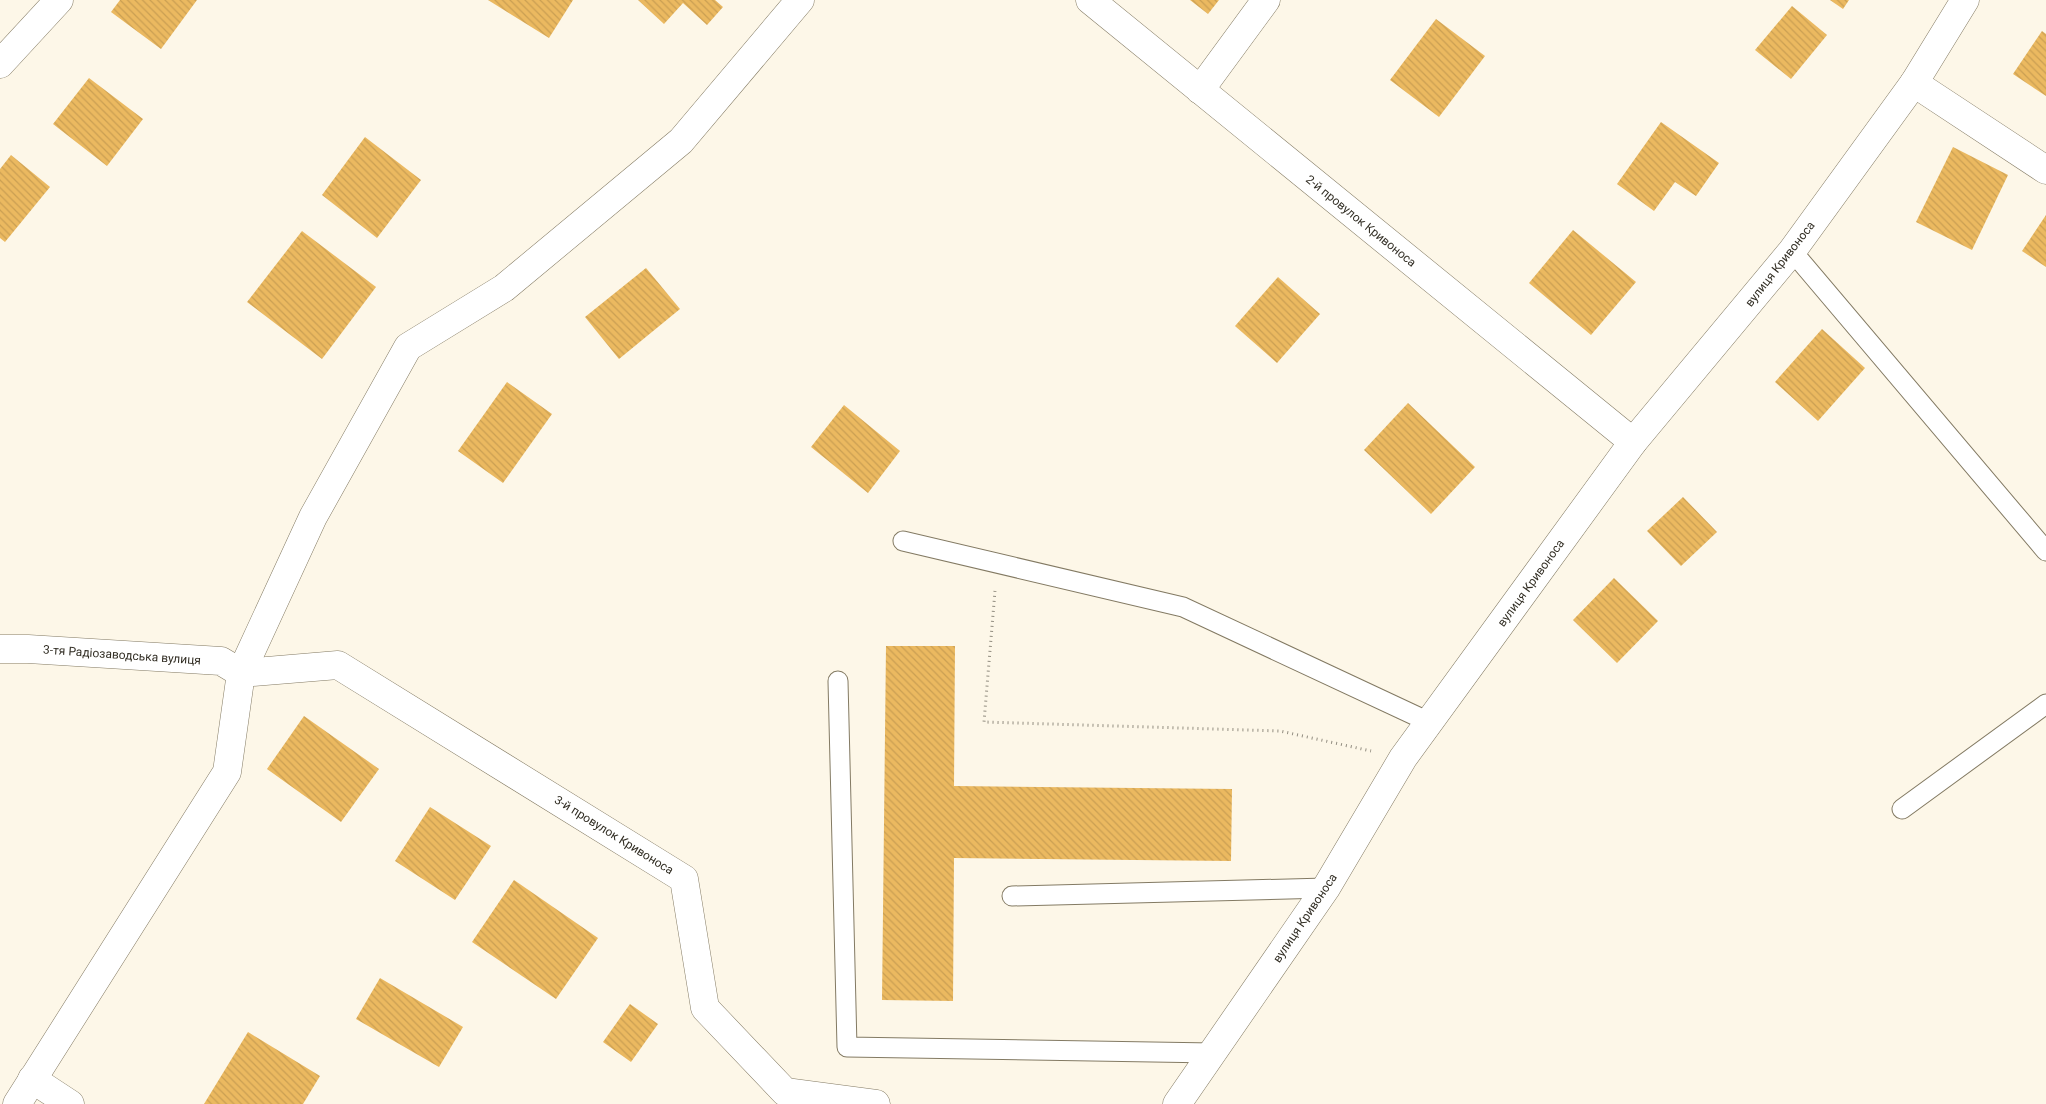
<svg xmlns="http://www.w3.org/2000/svg" width="2046" height="1104" viewBox="0 0 2046 1104" font-family="Roboto,sans-serif">
<style>
.building{fill:url(#building-back-hatch)}
.lines{fill:none;stroke-linecap:round;stroke-linejoin:round}
.service-casing{stroke:#837a63;stroke-width:21}
.minor-casing{stroke:#837a63;stroke-width:29}
.path{stroke:#928d80;stroke-width:3;stroke-dasharray:1 4;stroke-linecap:butt}
.service{stroke:#fff;stroke-width:19}
.minor{stroke:#fff;stroke-width:28}
.labels{text-anchor:middle;stroke-width:5;stroke-linejoin:round;paint-order:stroke}
.street-label{font-size:12px;fill:#322e24;stroke:#fff}
</style>
<defs>
<pattern id="building-back-hatch" width="6" height="6" patternUnits="userSpaceOnUse" patternTransform="scale(1.25)"><rect width="6" height="6" fill="#ebb960"/><path d="M-1 5l2 2M0 0l6 6M5-1l2 2" fill="none" stroke="#ca9f53"/></pattern>
</defs>
<rect width="100%" height="100%" fill="#fdf7e8"/>
<g class="building">
<path d="M 120,0 L 197,0 L 161,49 L 111,12 Z"/>
<path d="M 488,0 L 573,0 L 549,38 Z"/>
<path d="M 638,0 L 715,0 L 723,7 L 707,25 L 683,3 L 664,24 Z"/>
<path d="M 1190,0 L 1219,0 L 1208,14 Z"/>
<path d="M 1830,0 L 1849,0 L 1843,9 Z"/>
<path d="M 1792,6 L 1827,35 L 1791,79 L 1755,50 Z"/>
<path d="M 1436,19 L 1485,56 L 1439,117 L 1390,80 Z"/>
<path d="M 2042,31 L 2046,34 L 2046,96 L 2013,74 Z"/>
<path d="M 89,78 L 143,119 L 107,166 L 53,124 Z"/>
<path d="M 1661,122 L 1719,163 L 1696,196 L 1675,182 L 1654,211 L 1617,184 Z"/>
<path d="M 365,137 L 421,180 L 377,238 L 322,195 Z"/>
<path d="M 1953,147 L 2008,175 L 1972,250 L 1916,222 Z"/>
<path d="M 11,155 L 50,187 L 5,242 L 0,238 L 0,169 Z"/>
<path d="M 2046,215 L 2046,267 L 2022,251 Z"/>
<path d="M 1573,230 L 1636,282 L 1591,335 L 1529,283 Z"/>
<path d="M 302,231 L 376,287 L 322,359 L 247,302 Z"/>
<path d="M 646,268 L 680,309 L 619,359 L 585,317 Z"/>
<path d="M 1278,277 L 1320,314 L 1277,363 L 1235,326 Z"/>
<path d="M 1822,329 L 1865,368 L 1818,421 L 1775,382 Z"/>
<path d="M 507,382 L 552,414 L 503,483 L 458,451 Z"/>
<path d="M 1408,403 L 1475,467 L 1431,514 L 1364,450 Z"/>
<path d="M 844,405 L 900,451 L 868,493 L 811,447 Z"/>
<path d="M 1683,497 L 1717,532 L 1681,566 L 1647,531 Z"/>
<path d="M 1614,578 L 1658,621 L 1617,663 L 1573,620 Z"/>
<path d="M 886,646 L 955,646 L 954,786 L 1232,789 L 1231,861 L 954,858 L 953,1001 L 882,1000 Z"/>
<path d="M 304,716 L 379,769 L 341,822 L 267,769 Z"/>
<path d="M 430,807 L 491,846 L 455,900 L 395,861 Z"/>
<path d="M 514,880 L 598,938 L 556,999 L 472,942 Z"/>
<path d="M 380,978 L 463,1027 L 439,1067 L 356,1019 Z"/>
<path d="M 630,1004 L 658,1024 L 631,1062 L 603,1042 Z"/>
<path d="M 248,1032 L 320,1076 L 303,1104 L 204,1104 Z"/>
</g>
<g class="lines">
<defs>
<g id="service">
<path d="M 1792,251 L 2046,551"/>
<path d="M 903,541 L 1183,607 L 1429,722"/>
<path d="M 838,681 L 847,1047 L 1213,1053"/>
<path d="M 1902,809 L 2046,704"/>
<path d="M 1012,896 L 1326,888"/>
</g>
<g id="minor">
<path d="M 1090,0 L 1633,442"/>
<path d="M 0,64 L 59,0"/>
<path d="M 1914,83 L 2046,170"/>
<path d="M 1200,90 L 1266,0"/>
<path d="M 0,649 L 28,649 L 221,661 L 241,673"/>
<path d="M 241,673 L 338,665 L 684,879 L 705,1008 L 785,1092 L 876,1104"/>
<path d="M 32,1079 L 70,1104"/>
<path d="M 17,1104 L 227,772 L 241,673 L 313,517 L 408,347 L 504,288 L 681,141 L 800,0"/>
<path d="M 1177,1104 L 1326,888 L 1403,758 L 1633,442 L 1792,251 L 1914,83 L 1965,0"/>
</g>
</defs>
<use href="#service" class="service-casing"/>
<use href="#minor" class="minor-casing"/>
<path class="path" d="M 995,591 L 984,722 L 1280,731 L 1371,751"/>
<use href="#service" class="service"/>
<use href="#minor" class="minor"/>
</g>
<g class="labels">
<g class="street-label">
<text transform="translate(1361 221) rotate(39)" y="4">2-й провулок Кривоноса</text>
<text transform="translate(1780 264) rotate(-52)" y="4">вулиця Кривоноса</text>
<text transform="translate(1531 583) rotate(-54)" y="4">вулиця Кривоноса</text>
<text transform="translate(122 655) rotate(4)" y="4">3-тя Радіозаводська вулиця</text>
<text transform="translate(614 835) rotate(32)" y="4">3-й провулок Кривоноса</text>
<text transform="translate(1305 918) rotate(-56)" y="4">вулиця Кривоноса</text>
</g>
</g>
</svg>
